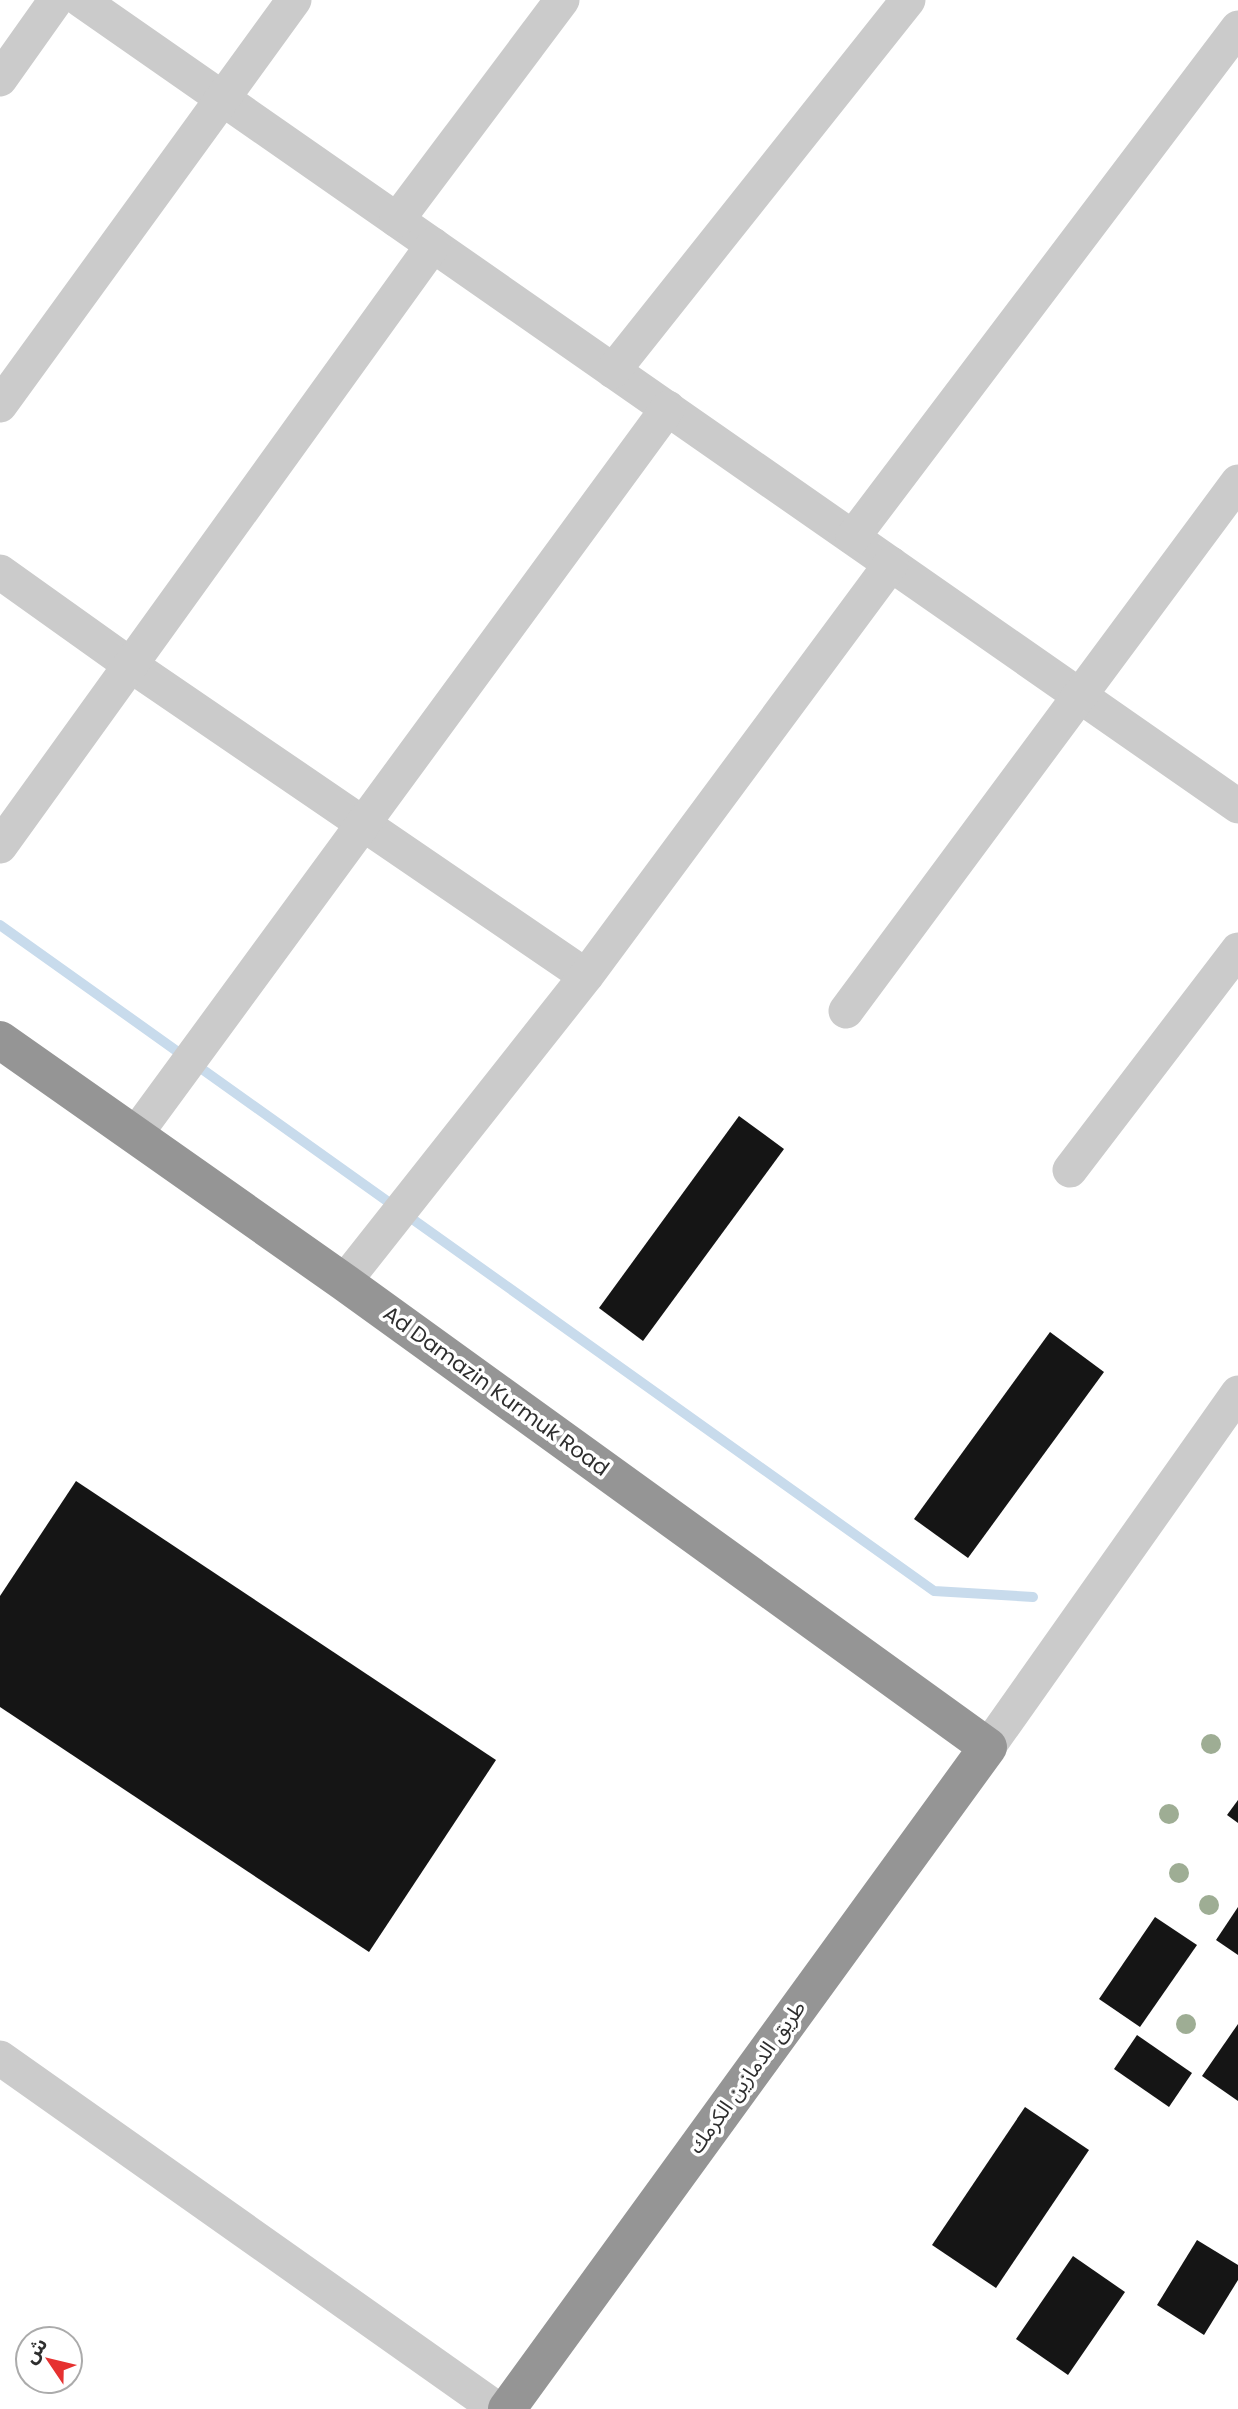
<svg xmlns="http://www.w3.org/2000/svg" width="1238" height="2409" viewBox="0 0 1238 2409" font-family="Poppins,'Noto Sans Arabic',sans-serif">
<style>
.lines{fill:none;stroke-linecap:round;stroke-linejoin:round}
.stream{stroke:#c8dbec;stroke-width:10}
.building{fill:#151515}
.minor{stroke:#cbcbcb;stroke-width:35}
.highway{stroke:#959595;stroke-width:38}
.tree{fill:#9ead94}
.labels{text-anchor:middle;stroke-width:7;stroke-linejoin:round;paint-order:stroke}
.street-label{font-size:21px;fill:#2e2e2e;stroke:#fff}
</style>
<rect width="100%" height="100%" fill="#fff"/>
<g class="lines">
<path class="stream" d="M 0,925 L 934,1591 L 1033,1597"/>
</g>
<g class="building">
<path d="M 739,1116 L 784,1149 L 643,1341 L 599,1308 Z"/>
<path d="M 1050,1332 L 1104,1372 L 968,1558 L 914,1519 Z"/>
<path d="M 76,1481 L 496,1760 L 369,1952 L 0,1707 L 0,1596 Z"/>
<path d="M 1238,1800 L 1238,1823 L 1227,1815 Z"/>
<path d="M 1238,1907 L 1238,1955 L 1216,1940 Z"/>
<path d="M 1155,1917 L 1197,1945 L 1140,2027 L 1099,1999 Z"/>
<path d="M 1238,2024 L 1238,2101 L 1202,2076 Z"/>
<path d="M 1137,2035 L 1192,2073 L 1169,2107 L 1114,2069 Z"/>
<path d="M 1025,2107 L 1089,2150 L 996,2288 L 932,2245 Z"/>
<path d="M 1197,2240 L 1238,2265 L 1238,2280 L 1204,2335 L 1157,2305 Z"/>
<path d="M 1073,2256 L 1125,2292 L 1068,2375 L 1016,2339 Z"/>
</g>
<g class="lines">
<g class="minor">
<path d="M 81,0 L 1238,806"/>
<path d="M 0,79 L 56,0"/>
<path d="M 397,220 L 562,0"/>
<path d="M 613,371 L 908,0"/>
<path d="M 0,405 L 294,0"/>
<path d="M 853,537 L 1238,28"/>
<path d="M 0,572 L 129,664 L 586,976"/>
<path d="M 0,846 L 433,245"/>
<path d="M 846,1011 L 1238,482"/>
<path d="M 135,1135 L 668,408"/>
<path d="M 1070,1170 L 1238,950"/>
<path d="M 344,1282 L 586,976 L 891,564"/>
<path d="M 988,1747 L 1238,1393"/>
<path d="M 0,2058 L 497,2409"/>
</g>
<path class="highway" d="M 0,1040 L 344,1282 L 988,1747 L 507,2409"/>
</g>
<g class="tree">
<circle cx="1211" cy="1744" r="10"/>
<circle cx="1169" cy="1814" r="10"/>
<circle cx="1179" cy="1873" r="10"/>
<circle cx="1209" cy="1905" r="10"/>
<circle cx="1186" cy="2024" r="10"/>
</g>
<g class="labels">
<g class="street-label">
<text transform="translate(496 1391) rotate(36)" y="7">Ad Damazin Kurmuk Road</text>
<text transform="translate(747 2077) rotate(-54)" y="7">طريق الدمازين الكرمك</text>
</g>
</g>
<g transform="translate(49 2360) rotate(305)"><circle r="33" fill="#ffffff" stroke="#ababab" stroke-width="2"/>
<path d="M0-5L12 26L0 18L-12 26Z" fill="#e63130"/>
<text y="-10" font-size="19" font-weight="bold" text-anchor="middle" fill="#2e2e2e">ش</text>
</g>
</svg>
